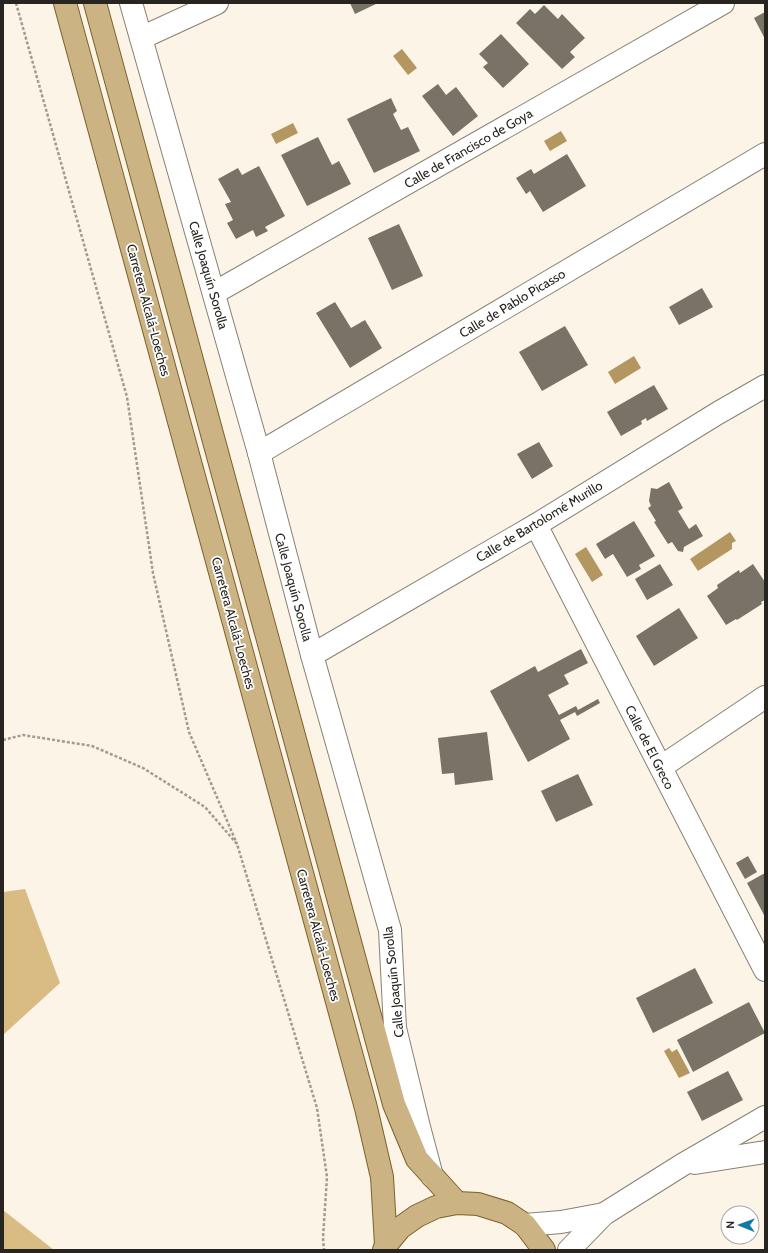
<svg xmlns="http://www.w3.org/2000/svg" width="768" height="1253" viewBox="0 0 768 1253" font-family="Cabin,sans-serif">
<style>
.forest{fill:#d9bb84}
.water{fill:#b39660}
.building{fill:#797266}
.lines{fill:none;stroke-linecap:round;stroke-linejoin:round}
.minor-casing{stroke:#888174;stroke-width:24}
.major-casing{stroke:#7c612a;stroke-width:24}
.path{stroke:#a19c91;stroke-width:2.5;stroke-dasharray:3 2;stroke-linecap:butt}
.minor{stroke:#fff;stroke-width:22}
.major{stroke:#cbb383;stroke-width:22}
.labels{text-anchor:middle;stroke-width:3.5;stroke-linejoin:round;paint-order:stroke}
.street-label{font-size:13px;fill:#282520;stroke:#fff}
</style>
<rect width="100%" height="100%" fill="#fcf4e6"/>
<g class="forest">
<path d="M 25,889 L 60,983 L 3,1035 L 3,892 Z"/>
<path d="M 3,1210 L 54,1250 L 3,1250 Z"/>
</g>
<g class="water">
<path d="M 402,49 L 417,68 L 408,75 L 393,56 Z"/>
<path d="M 293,123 L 298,133 L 276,144 L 271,134 Z"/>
<path d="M 561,131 L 567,141 L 550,151 L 544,141 Z"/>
<path d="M 634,356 L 641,368 L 615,384 L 608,372 Z"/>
<path d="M 730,532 L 736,541 L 732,543 L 732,549 L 698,571 L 690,559 Z"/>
<path d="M 586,547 L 603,575 L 592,582 L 575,554 Z"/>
<path d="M 669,1048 L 672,1052 L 677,1049 L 690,1073 L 679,1078 L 664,1051 Z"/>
</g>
<g class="building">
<path d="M 350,3 L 378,3 L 355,14 Z"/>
<path d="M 544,5 L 558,19 L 562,14 L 585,38 L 570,52 L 575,57 L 562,69 L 516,23 L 530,9 L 535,14 Z"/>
<path d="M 765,12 L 765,39 L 754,18 Z"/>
<path d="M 501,34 L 529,64 L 503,88 L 483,67 L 488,63 L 479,54 Z"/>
<path d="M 438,84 L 446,95 L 456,87 L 478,116 L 453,136 L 422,96 Z"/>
<path d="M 391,98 L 397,111 L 393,114 L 401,130 L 408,127 L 420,151 L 374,173 L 347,119 Z"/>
<path d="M 318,137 L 332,165 L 339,161 L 351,184 L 307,206 L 281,155 Z"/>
<path d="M 567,154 L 586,186 L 543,212 L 530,191 L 526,194 L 516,178 L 531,169 L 534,174 Z"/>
<path d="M 259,166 L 285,216 L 265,227 L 268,231 L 256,237 L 253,230 L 236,239 L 227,223 L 233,220 L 225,204 L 231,202 L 218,179 L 238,168 L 242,175 Z"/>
<path d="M 399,224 L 423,276 L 392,290 L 368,238 Z"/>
<path d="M 702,288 L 713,307 L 679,325 L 669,307 Z"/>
<path d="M 335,302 L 351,328 L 365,320 L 382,348 L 350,368 L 316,313 Z"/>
<path d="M 565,326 L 588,365 L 542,391 L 519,352 Z"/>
<path d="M 654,385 L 668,409 L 647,421 L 646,418 L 641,421 L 642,424 L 621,436 L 607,412 Z"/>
<path d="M 539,442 L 553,466 L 532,479 L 517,454 Z"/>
<path d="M 669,482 L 683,508 L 678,511 L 689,529 L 696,524 L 703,536 L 684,547 L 683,552 L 678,551 L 672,542 L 668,544 L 654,522 L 656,521 L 648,508 L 651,506 L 649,501 L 651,488 L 657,489 Z"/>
<path d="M 634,521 L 655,556 L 639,565 L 641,569 L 627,577 L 613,554 L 605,559 L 596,544 Z"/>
<path d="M 660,564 L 673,585 L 647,600 L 635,579 Z"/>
<path d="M 753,564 L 765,582 L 765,600 L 761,602 L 762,604 L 737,620 L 736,619 L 726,625 L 707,596 L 718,588 L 717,585 L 739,570 L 740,573 Z"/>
<path d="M 679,608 L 698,638 L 654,666 L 636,636 Z"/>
<path d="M 581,649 L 588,663 L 564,675 L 569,684 L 548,695 L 559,715 L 576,706 L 578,710 L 598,699 L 600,703 L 577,716 L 575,712 L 560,720 L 570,739 L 528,762 L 490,691 L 535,666 L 538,672 Z"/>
<path d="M 487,732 L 493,780 L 455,785 L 454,773 L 442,774 L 438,738 Z"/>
<path d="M 578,774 L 593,805 L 556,822 L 541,791 Z"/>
<path d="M 748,856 L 757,872 L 745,879 L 736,863 Z"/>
<path d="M 765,873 L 765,917 L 747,883 Z"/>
<path d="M 695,968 L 713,1003 L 653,1033 L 636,998 Z"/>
<path d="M 749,1002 L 765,1033 L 693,1072 L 677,1040 Z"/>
<path d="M 728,1071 L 743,1100 L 702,1121 L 687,1092 Z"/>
</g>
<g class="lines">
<defs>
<g id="minor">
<path d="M 131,3 L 259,453 L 312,655 L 390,930 L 395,1028 L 419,1127 L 432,1176"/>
<path d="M 141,38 L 217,3"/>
<path d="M 214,293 L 723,3"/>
<path d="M 259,453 L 765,154"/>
<path d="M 536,525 L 765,970"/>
<path d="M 312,655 L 536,525 L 718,413 L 765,386"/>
<path d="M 661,767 L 765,697"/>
<path d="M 695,1163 L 765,1152"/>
<path d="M 525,1225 L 561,1222 L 604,1214"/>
<path d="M 569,1250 L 604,1214 L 682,1165 L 765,1117"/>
</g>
<g id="major">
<path d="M 65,3 L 366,1108 L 382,1177 L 386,1245"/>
<path d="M 95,3 L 394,1104 L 417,1159 L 457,1203"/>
<path d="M 384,1250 L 386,1245 L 400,1228 L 417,1216 L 436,1207 L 457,1203 L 478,1204 L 507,1213 L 525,1225 L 544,1250"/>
</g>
</defs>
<use href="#minor" class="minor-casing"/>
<use href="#major" class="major-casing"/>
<g class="path">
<path d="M 16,3 L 127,397 L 153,573 L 189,732 L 237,844"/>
<path d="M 3,740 L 23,735 L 92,746 L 143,768 L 205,807 L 237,844 L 317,1108 L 327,1177 L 323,1238 L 324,1250"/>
</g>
<use href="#minor" class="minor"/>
<use href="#major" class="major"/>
</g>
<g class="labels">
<g class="street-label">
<text transform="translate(468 148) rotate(-30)" y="5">Calle de Francisco de Goya</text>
<text transform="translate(209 275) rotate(74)" y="5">Calle Joaquín Sorolla</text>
<text transform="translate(512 303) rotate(-31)" y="5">Calle de Pablo Picasso</text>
<text transform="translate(149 310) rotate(75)" y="5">Carretera Alcalá-Loeches</text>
<text transform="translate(539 521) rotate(-31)" y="5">Calle de Bartolomé Murillo</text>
<text transform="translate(294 587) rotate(75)" y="5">Calle Joaquín Sorolla</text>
<text transform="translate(234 623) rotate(75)" y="5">Carretera Alcalá-Loeches</text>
<text transform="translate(650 747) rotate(63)" y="5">Calle de El Greco</text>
<text transform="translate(319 935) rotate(75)" y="5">Carretera Alcalá-Loeches</text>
<text transform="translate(393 982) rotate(-96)" y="5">Calle Joaquín Sorolla</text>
</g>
</g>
<rect width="768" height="1253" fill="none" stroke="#282520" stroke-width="8"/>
<g transform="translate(740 1225) rotate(271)"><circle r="19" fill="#ffffff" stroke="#a9a8a6"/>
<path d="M0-3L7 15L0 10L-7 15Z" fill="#117ba5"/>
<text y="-6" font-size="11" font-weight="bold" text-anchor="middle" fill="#282520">N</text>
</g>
</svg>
